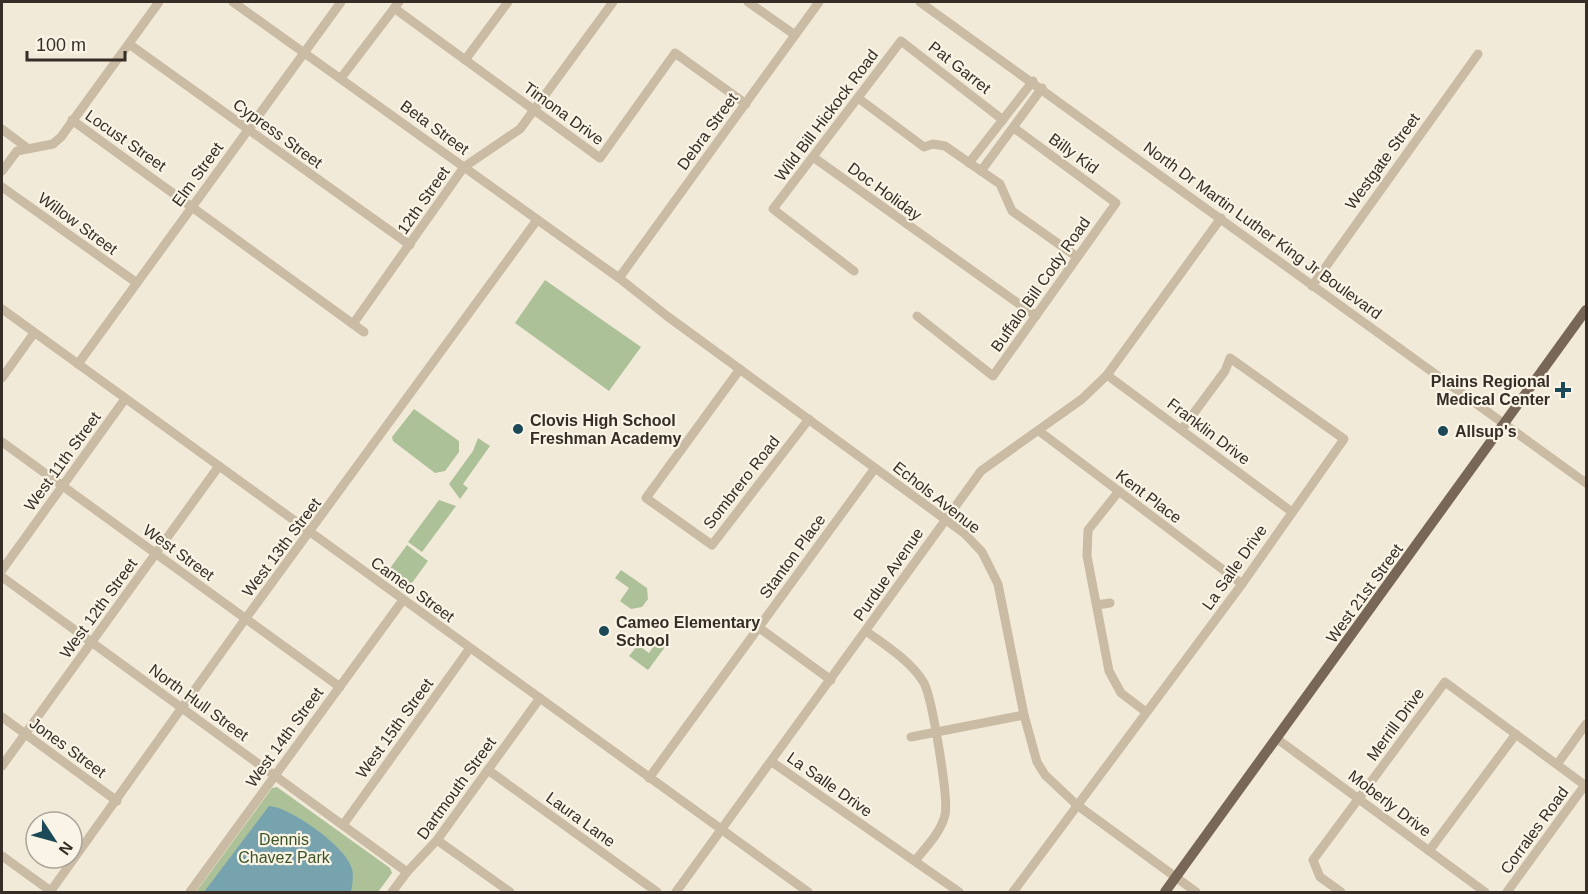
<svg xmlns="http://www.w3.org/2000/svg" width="1588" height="894" viewBox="0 0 1588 894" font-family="Helvetica,sans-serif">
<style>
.green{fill:#acc198}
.water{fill:#77a3af}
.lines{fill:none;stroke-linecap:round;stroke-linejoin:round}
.minor{stroke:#cabca4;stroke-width:9}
.major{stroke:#786757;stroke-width:10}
.poi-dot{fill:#1b4957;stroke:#f9f4e5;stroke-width:2}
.labels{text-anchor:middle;stroke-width:4.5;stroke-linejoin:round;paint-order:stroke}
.street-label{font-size:16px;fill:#352d26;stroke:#f9f4e5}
.poi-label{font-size:16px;font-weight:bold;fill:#352d26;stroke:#f9f4e5;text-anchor:start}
.park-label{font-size:16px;fill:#3d5429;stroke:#f9f4e5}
</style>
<rect width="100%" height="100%" fill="#f2ead8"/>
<g class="green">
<path d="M 545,280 L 641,347 L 609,391 L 515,323 Z"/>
<path d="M 414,409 L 459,441 L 459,452 L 445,471 L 435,473 L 393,441 L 392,437 Z"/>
<path d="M 478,438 L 490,446 L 463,484 L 468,488 L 460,499 L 449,484 L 473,451 Z"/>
<path d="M 439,500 L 456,506 L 422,552 L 408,542 Z"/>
<path d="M 407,545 L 428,561 L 406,591 L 385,575 Z"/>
<path d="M 621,570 L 647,588 L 648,599 L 642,607 L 631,609 L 620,601 L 629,588 L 615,578 Z"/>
<path d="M 660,637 L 668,643 L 648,670 L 629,656 L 638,645 L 649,653 Z"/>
<path d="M 277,787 L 390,868 L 392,873 L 378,892 L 196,892 L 272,788 Z"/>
</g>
<path class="water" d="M 269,806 C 290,807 347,847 352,869 C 354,876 352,886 351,892 L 204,892 Z"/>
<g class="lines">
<g class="minor">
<path d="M 233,2 L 619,278 L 667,316 L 964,533 L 982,552 L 998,584 L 1024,715 L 1037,762 L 1045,775 L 1077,805 L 1196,892"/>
<path d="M 748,2 L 795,35"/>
<path d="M 920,2 L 1586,483"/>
<path d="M 394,8 L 600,158 L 675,53 L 746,104"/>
<path d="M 129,44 L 410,245"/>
<path d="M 465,60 L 508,2"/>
<path d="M 341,78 L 399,2"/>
<path d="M 858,98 L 924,147 L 933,144 L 945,146 L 1000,184 L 1012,211 L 1077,257"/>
<path d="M 72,120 L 364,332"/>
<path d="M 2,129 L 26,147"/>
<path d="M 813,157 L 1036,316"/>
<path d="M 969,163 L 1033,81"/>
<path d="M 2,171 L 17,151 L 53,144 L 61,137 L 159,2"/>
<path d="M 981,171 L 1042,88"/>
<path d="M 2,187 L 137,283"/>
<path d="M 854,271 L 773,209 L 901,41 L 1003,120"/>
<path d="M 619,278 L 819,2"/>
<path d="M 1312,286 L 1478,54"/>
<path d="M 2,309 L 808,892"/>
<path d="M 917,316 L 993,376 L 1116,203 L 1014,128"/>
<path d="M 353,324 L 464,167 L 520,129 L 613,2"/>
<path d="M 78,364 L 341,2"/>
<path d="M 740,369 L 646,498 L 712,545 L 809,419"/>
<path d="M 1107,375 L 1292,512"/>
<path d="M 2,378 L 34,333"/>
<path d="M 1039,431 L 1242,584"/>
<path d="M 2,442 L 340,687"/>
<path d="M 1119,491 L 1088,530 L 1087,556 L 1109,671 L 1121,693 L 1146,712"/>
<path d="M 2,570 L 125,399"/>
<path d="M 2,577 L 407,872"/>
<path d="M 1097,605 L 1110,603"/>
<path d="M 758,627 L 831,680"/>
<path d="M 866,631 C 886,646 911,661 924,683 C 932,698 949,799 945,815 C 941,832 926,847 915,861"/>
<path d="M 2,717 L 117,801"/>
<path d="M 911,737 L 1024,715"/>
<path d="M 1276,738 L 1485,892"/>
<path d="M 772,762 L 959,892"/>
<path d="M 1558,763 L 1586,724"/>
<path d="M 2,766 L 219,466"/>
<path d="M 488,770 L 657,892"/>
<path d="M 649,778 L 875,468"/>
<path d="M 343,825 L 470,648"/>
<path d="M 437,840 L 510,892"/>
<path d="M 1429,851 L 1516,734"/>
<path d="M 2,856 L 52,892"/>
<path d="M 50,892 L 246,618 L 537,220"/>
<path d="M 190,892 L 403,600"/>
<path d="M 392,892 L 407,872 L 437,840 L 540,698"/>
<path d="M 676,892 L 981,471 L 1082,399 L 1107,375 L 1221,218"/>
<path d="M 1013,892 L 1242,584 L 1344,439 L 1230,358 L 1225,371 L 1182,429"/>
<path d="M 1341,892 L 1320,877 L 1313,860 L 1445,682 L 1586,786"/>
<path d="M 1507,892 L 1585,785"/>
</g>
<path class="major" d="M 1165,892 L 1586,310"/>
</g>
<g class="poi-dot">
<path d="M1560 381h6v6h6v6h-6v6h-6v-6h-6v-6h6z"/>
<circle cx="518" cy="429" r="6"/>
<circle cx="1443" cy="431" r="6"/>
<circle cx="604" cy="631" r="6"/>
</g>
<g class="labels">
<g class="street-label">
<text transform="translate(960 67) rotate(38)" y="6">Pat Garret</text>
<text transform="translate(564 113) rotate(36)" y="6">Timona Drive</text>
<text transform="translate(826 115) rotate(-53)" y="6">Wild Bill Hickock Road</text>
<text transform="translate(435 127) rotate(36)" y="6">Beta Street</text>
<text transform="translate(707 131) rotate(-54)" y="6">Debra Street</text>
<text transform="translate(278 133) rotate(36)" y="6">Cypress Street</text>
<text transform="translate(126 140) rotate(35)" y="6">Locust Street</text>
<text transform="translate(1074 153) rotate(36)" y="6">Billy Kid</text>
<text transform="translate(1382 161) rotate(-54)" y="6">Westgate Street</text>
<text transform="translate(197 174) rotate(-54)" y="6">Elm Street</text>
<text transform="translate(885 191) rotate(36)" y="6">Doc Holiday</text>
<text transform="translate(423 200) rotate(-55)" y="6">12th Street</text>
<text transform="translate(78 223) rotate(36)" y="6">Willow Street</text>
<text transform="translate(1263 230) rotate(36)" y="6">North Dr Martin Luther King Jr Boulevard</text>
<text transform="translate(1040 284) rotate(-55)" y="6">Buffalo Bill Cody Road</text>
<text transform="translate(1209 431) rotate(37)" y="6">Franklin Drive</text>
<text transform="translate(62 461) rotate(-54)" y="6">West 11th Street</text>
<text transform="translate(741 482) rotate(-52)" y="6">Sombrero Road</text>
<text transform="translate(1149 496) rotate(37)" y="6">Kent Place</text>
<text transform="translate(937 497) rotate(38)" y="6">Echols Avenue</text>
<text transform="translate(281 547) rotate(-53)" y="6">West 13th Street</text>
<text transform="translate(179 552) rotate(36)" y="6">West Street</text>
<text transform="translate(792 556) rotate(-54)" y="6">Stanton Place</text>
<text transform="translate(1234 567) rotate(-55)" y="6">La Salle Drive</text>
<text transform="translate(888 574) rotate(-55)" y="6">Purdue Avenue</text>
<text transform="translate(413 589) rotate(36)" y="6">Cameo Street</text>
<text transform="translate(1364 593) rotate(-54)" y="6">West 21st Street</text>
<text transform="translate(98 608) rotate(-54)" y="6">West 12th Street</text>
<text transform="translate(199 702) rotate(36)" y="6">North Hull Street</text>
<text transform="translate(1395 724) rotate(-54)" y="6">Merrill Drive</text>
<text transform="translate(394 728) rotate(-54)" y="6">West 15th Street</text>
<text transform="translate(284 737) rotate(-54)" y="6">West 14th Street</text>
<text transform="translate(68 747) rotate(36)" y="6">Jones Street</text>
<text transform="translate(830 784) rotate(35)" y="6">La Salle Drive</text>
<text transform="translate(456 788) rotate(-54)" y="6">Dartmouth Street</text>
<text transform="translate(1390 803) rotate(37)" y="6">Moberly Drive</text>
<text transform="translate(581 819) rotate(36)" y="6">Laura Lane</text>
<text transform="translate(1534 830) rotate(-54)" y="6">Corrales Road</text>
</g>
<g class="poi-label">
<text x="1550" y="387" text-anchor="end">Plains Regional<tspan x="1550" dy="18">Medical Center</tspan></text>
<text x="530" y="426">Clovis High School<tspan x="530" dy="18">Freshman Academy</tspan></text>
<text x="1455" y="437">Allsup's</text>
<text x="616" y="628">Cameo Elementary<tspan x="616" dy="18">School</tspan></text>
</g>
<g class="park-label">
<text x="284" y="845">Dennis<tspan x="284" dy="18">Chavez Park</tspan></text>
</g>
</g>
<rect width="1588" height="894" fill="none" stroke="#352d26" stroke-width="6"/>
<g transform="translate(54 840) rotate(126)"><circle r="28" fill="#f9f4e5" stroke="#aba499" stroke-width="1.5"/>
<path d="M0-4.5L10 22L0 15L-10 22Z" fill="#1b4957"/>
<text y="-9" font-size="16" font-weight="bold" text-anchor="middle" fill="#352d26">N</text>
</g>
<path d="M27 51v9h98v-9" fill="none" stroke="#352d26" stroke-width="3"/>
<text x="36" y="51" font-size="18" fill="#352d26" stroke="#f9f4e5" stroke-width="4.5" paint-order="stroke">100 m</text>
</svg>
